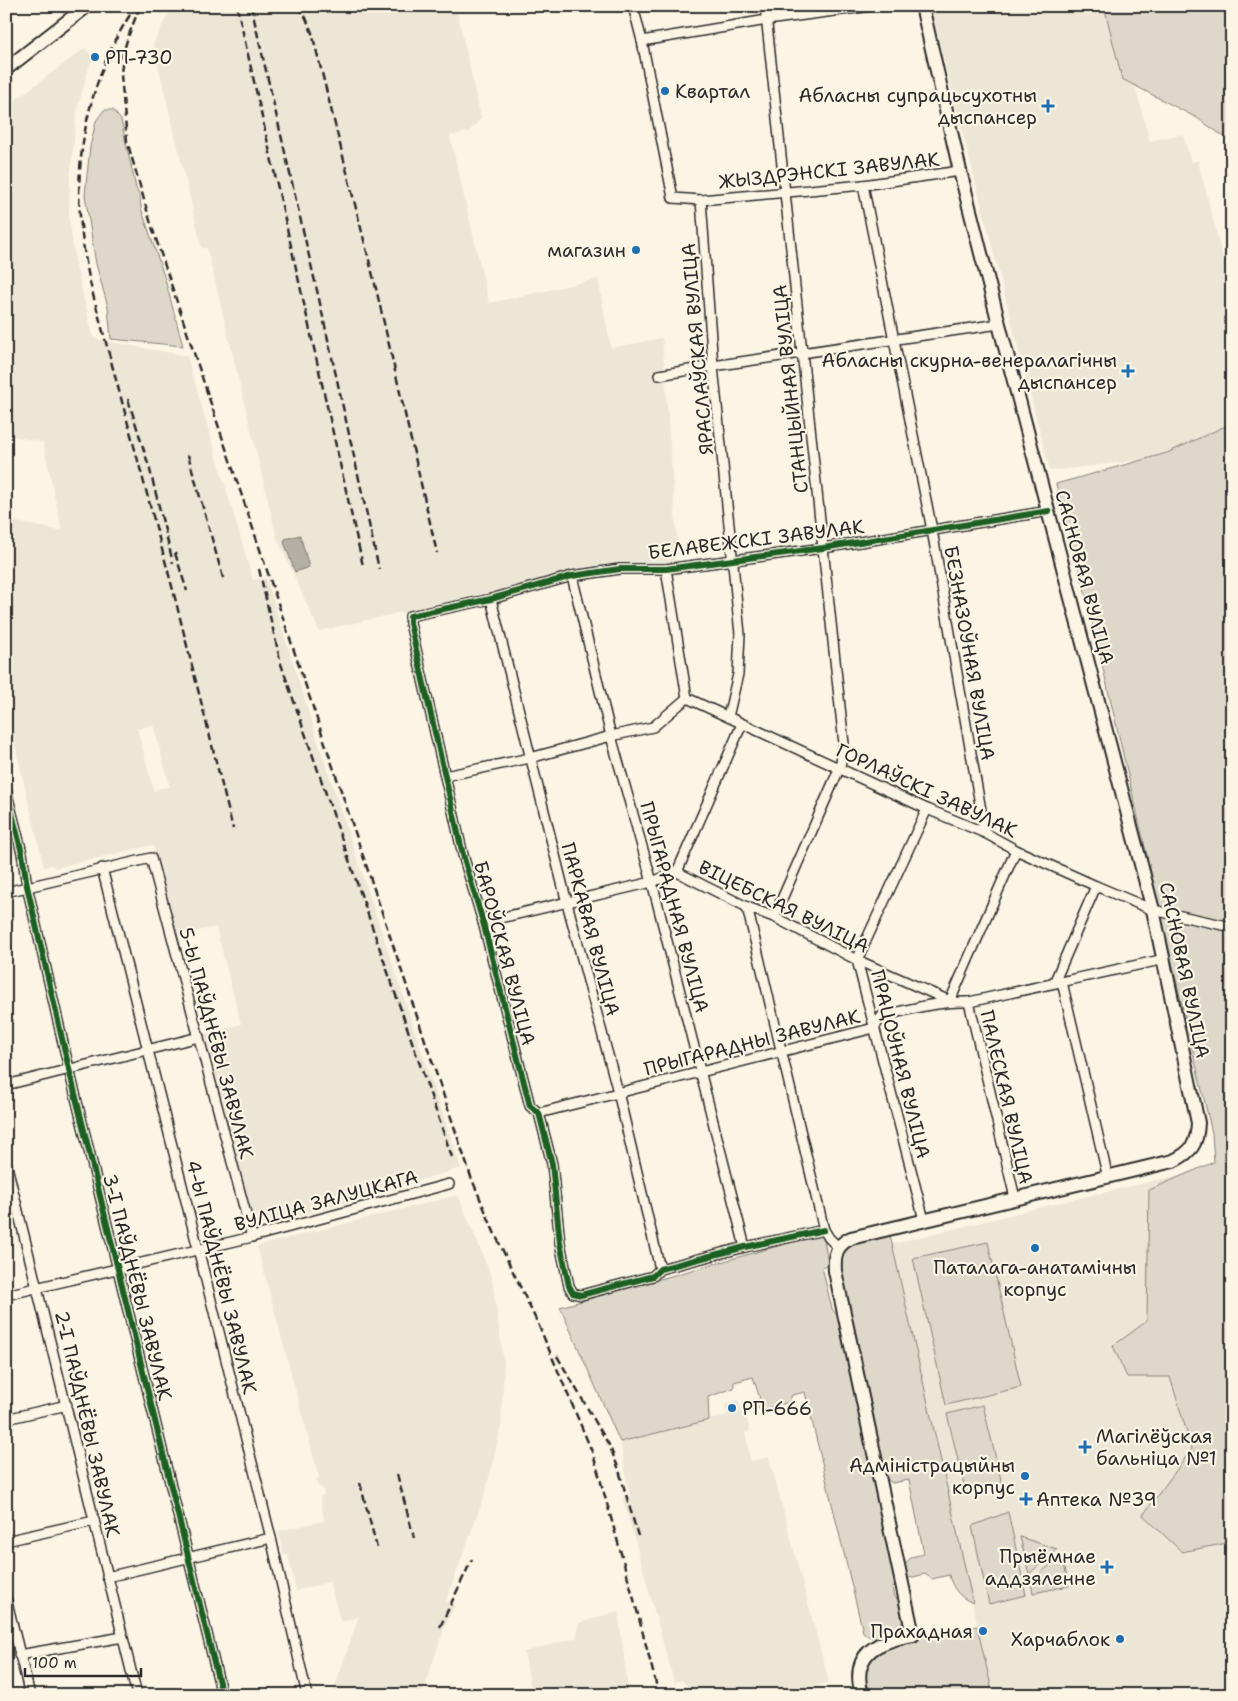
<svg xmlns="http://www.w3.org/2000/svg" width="1238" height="1701" viewBox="0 0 1238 1701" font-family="'Shantell Sans',sans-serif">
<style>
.built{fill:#ece6d7;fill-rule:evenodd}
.green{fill:#ded8ca;stroke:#84827a}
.water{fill:#b4b0a5;stroke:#7d7b74}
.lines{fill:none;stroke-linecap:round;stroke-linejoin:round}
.street-casing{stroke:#2b2b2b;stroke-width:12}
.secondary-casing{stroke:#2b2b2b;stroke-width:16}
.street{stroke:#fcf5e5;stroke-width:9}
.secondary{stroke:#fcf5e5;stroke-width:12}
.rail{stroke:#2b2b2b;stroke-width:2.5;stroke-dasharray:8 4;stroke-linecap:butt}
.cycleway-casing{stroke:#fcf5e5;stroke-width:9}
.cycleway{stroke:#1b5e20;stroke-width:6}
.poi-dot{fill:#1f6fb2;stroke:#fcf5e5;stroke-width:2}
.labels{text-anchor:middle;stroke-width:4.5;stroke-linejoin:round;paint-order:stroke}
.poi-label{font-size:19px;fill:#2b2b2b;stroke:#fcf5e5;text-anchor:end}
.street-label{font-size:19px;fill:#2b2b2b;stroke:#fcf5e5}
</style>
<rect width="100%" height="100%" fill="#fcf5e5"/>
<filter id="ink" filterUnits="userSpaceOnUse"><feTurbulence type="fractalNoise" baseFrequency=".02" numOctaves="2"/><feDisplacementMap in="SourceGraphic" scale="10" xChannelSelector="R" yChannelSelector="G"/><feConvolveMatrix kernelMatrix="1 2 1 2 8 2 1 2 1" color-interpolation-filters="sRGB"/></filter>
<g filter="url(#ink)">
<g class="built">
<path d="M 172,6 L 456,6 L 481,118 L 469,132 L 450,136 L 489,303 L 598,279 L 611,348 L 662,338 L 678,553 L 672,563 L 566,579 L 550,575 L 544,580 L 319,631 L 277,538 L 207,248 L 202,248 L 153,44 Z"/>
<path d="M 930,6 L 1162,6 L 1133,79 L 1150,141 L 1183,134 L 1191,162 L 1198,161 L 1232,293 L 1232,449 L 1050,471 Z"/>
<path d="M 85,48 L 95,59 L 90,63 L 77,110 L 70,179 L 69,218 L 75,261 L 93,337 L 105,341 L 187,356 L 253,580 L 266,578 L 325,763 L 461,1168 L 255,1229 L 205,1034 L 241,1024 L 216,927 L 178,935 L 153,845 L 54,868 L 53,865 L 44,867 L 6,708 L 6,520 L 62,531 L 43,442 L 6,435 L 6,107 ZM 153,725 L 170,787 L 156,789 L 157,791 L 154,791 L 137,729 Z"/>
<path d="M 1232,1163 L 1232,1695 L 993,1695 L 892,1244 L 1058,1203 Z"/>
<path d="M 458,1195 L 492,1278 L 504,1363 L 501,1426 L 486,1491 L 446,1601 L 454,1606 L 444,1629 L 422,1695 L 332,1695 L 359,1616 L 341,1622 L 329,1582 L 296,1591 L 288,1555 L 284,1555 L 278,1531 L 324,1521 L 320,1497 L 324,1495 L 322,1487 L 318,1487 L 316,1480 L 319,1478 L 313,1455 L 257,1246 Z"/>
<path d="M 738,1400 L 742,1413 L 745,1412 L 750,1431 L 745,1433 L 751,1461 L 769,1457 L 829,1682 L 816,1686 L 818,1695 L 690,1695 L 687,1685 L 682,1680 L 674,1682 L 634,1537 L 623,1499 L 630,1496 L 620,1442 L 728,1415 L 725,1404 Z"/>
<path d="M 618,1611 L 629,1695 L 532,1695 L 524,1652 L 576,1638 L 579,1623 Z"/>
</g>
<g class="green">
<path d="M 1104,6 L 1232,6 L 1232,142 L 1197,118 L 1122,79 Z"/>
<path d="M 104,110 L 113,110 L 121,120 L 136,188 L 140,197 L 141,208 L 165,279 L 183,346 L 111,339 L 108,307 L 96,264 L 85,195 L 90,147 L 96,121 Z"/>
<path d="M 1232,423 L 1232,1542 L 1182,1552 L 1143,1515 L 1192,1449 L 1170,1377 L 1127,1377 L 1113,1346 L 1147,1321 L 1149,1190 L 1214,1162 L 1212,1133 L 1083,583 L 1056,484 L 1167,453 Z"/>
<path d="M 890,1235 L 973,1603 C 960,1598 952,1588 949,1575 L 932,1579 L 925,1574 L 909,1578 L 907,1576 L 904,1566 L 911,1557 L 924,1554 L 909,1480 L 892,1483 L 887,1479 L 885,1473 L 839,1269 C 840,1263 840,1255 844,1250 C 851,1241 879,1238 890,1235 Z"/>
<path d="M 822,1236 L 824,1239 L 828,1264 L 822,1267 L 832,1309 L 841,1321 L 897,1585 L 892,1587 L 894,1597 L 900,1600 C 901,1606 904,1614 903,1620 C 900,1635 873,1644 863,1632 L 805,1392 L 792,1395 L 789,1402 L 766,1409 L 759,1409 L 754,1404 L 754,1401 L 760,1399 L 753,1377 L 734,1382 L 734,1388 L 708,1397 L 709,1420 L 620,1442 L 560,1307 L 810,1237 Z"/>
<path d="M 988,1242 L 1021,1387 L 946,1405 L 913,1258 Z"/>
<path d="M 983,1405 L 1003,1488 L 966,1493 L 947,1414 Z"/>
<path d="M 1008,1512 L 1026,1595 L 989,1604 L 972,1526 Z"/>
<path d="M 1020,1537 L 1057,1549 L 1029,1574 Z"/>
<path d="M 1062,1555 L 1069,1586 L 1033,1593 L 1031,1581 Z"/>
<path d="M 977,1626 L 993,1695 L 871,1695 C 869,1687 864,1676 865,1668 C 868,1643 955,1631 977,1626 Z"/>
</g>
<path class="water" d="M 300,535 L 309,567 L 295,572 L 284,542 L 285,539 Z"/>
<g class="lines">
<defs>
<g id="street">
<path d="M 633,6 L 642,41 L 673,198 L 701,200 L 713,366 L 740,634 L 738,674 L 728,717"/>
<path d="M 765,6 L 844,744 L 840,767 L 774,917"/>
<path d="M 642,41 L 767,20 L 872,6"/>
<path d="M 863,185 L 932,530 L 985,833"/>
<path d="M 701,200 L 863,185 L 960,171"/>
<path d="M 659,375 L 713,366 L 999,324"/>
<path d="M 666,569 L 687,698"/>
<path d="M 572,576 L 611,736 L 652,882 L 745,1247"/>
<path d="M 491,599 L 567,903 L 618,1092 L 660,1269"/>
<path d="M 687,698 L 927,809 L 985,833 L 1016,850 L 1096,886 L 1153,910 L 1232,927"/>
<path d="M 445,776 L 530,758 L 611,736 L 653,727 L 687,698"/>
<path d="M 6,790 L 22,853 L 27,886 L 69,1069 L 222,1695"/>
<path d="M 102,868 L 271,1538 L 307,1695"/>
<path d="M 677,872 L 742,724"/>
<path d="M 6,892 L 151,858 L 252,1237"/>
<path d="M 747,907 L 824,1230 L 829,1238 L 838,1247"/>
<path d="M 483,922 L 652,882 L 677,872 L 747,907 L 774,917 L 857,960 L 950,1001 L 1016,850"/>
<path d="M 1062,982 L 1108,1178"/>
<path d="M 1054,983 L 1096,886"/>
<path d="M 969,1002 L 1015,1198"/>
<path d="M 6,1085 L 199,1037"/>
<path d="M 539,1113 L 874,1028 L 882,1016 C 911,1009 938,1001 969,1002 L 1165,959"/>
<path d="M 6,1162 L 137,1695"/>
<path d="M 924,1220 L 857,960 L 927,809"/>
<path d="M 824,1230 L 745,1247 L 660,1269 L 653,1276 L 581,1295 L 573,1293 L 569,1286 L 560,1243 L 552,1164 L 539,1113 L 530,1106 L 483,922 L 463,855 L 410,623 L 410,616 L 491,599 L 572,576 L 620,569 L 666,569 L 823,548 L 1049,511"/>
<path d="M 6,1295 L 252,1237 L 449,1184"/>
<path d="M 6,1419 L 67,1405"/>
<path d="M 6,1541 L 94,1521"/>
<path d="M 107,1577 L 271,1538"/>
<path d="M 6,1598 L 30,1695"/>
<path d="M 19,1655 L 123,1637"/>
</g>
<g id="secondary">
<path d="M 6,69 L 87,6"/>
<path d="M 862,1695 C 850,1653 877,1641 913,1635 L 835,1271 C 834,1255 836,1245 851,1238 L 1173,1161 C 1192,1152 1197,1144 1198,1123 L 1153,910 L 999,324 L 960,171 L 922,6"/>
</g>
</defs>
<use href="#street" class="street-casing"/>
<use href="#secondary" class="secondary-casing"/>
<use href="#street" class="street"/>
<use href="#secondary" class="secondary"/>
<g class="rail">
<path d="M 140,6 L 128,37 L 123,53 L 121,75 L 127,141 L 151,224 L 208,395 L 471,1177 L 494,1232 L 539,1326 L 593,1454 L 635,1603 L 659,1695"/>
<path d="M 237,6 L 363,566"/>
<path d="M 251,6 L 319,299 L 379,569"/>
<path d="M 298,6 L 306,18 L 312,33 L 375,284 L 437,553"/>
<path d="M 130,15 C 93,72 75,147 80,215 C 82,240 86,266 92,291 L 173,590 L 233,829"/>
<path d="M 128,399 L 150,470 L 173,563"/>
<path d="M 188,455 L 224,581"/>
<path d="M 175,553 L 187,591"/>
<path d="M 259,569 L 281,664 L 452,1157"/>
<path d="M 557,1356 L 609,1445 L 618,1467 L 638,1536"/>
<path d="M 397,1474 L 414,1538"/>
<path d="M 360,1483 L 377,1548"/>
<path d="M 440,1627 L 472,1559"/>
</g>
<defs>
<g id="cycleway">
<path d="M 6,790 L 22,853 L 27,886 L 69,1069 L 222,1695"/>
<path d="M 824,1230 L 745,1247 L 660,1269 L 653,1276 L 581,1295 L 573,1293 L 569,1286 L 560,1243 L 552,1164 L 539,1113 L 530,1106 L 483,922 L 463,855 L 410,623 L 410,616 L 491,599 L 572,576 L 620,569 L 666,569 L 823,548 L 1049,511"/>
</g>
</defs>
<use href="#cycleway" class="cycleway-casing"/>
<use href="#cycleway" class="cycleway"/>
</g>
</g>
<g class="poi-dot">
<circle cx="95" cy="57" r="5"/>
<circle cx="665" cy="91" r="5"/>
<path d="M1045.5 98.5h5v5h5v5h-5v5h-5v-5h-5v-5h5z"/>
<circle cx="636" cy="250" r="5"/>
<path d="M1125.5 363.5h5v5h5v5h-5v5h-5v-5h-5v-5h5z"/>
<circle cx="1035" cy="1248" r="5"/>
<circle cx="732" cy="1408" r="5"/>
<path d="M1082.5 1439.5h5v5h5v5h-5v5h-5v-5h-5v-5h5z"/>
<circle cx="1025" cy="1476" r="5"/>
<path d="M1023.5 1491.5h5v5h5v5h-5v5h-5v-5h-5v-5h5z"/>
<path d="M1104.5 1559.5h5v5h5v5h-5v5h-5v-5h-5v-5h5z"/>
<circle cx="983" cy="1631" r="5"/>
<circle cx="1120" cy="1639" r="5"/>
</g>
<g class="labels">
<g class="poi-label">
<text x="105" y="64" text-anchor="start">РП-730</text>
<text x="675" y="98" text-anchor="start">Квартал</text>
<text x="1037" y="102">Абласны супрацьсухотны<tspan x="1037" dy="22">дыспансер</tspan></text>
<text x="626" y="257">магазин</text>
<text x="1117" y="367">Абласны скурна-венералагічны<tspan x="1117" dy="22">дыспансер</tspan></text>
<text x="1035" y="1274" text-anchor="middle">Паталага-анатамічны<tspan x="1035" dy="22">корпус</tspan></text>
<text x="742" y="1415" text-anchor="start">РП-666</text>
<text x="1096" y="1443" text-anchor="start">Магілёўская<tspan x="1096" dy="22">бальніца №1</tspan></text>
<text x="1015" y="1472">Адміністрацыйны<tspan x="1015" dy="22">корпус</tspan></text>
<text x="1036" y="1506" text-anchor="start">Аптека №39</text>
<text x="1096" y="1563">Прыёмнае<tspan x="1096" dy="22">аддзяленне</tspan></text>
<text x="973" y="1638">Прахадная</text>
<text x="1110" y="1646">Харчаблок</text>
</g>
<g class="street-label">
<text transform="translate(829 170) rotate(-6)" y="7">ЖЫЗДРЭНСКІ ЗАВУЛАК</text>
<text transform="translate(697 349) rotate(-95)" y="7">ЯРАСЛАЎСКАЯ ВУЛІЦА</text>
<text transform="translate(790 389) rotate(-96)" y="7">СТАНЦЫЙНАЯ ВУЛІЦА</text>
<text transform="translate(756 539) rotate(-7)" y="7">БЕЛАВЕЖСКІ ЗАВУЛАК</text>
<text transform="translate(1085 577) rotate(75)" y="7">САСНОВАЯ ВУЛІЦА</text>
<text transform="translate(970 653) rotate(80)" y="7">БЕЗНАЗОЎНАЯ ВУЛІЦА</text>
<text transform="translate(927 790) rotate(25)" y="7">ГОРЛАЎСКІ ЗАВУЛАК</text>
<text transform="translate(784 906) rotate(26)" y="7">ВІЦЕБСКАЯ ВУЛІЦА</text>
<text transform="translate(675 907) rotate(75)" y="7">ПРЫГАРАДНАЯ ВУЛІЦА</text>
<text transform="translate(591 929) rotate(75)" y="7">ПАРКАВАЯ ВУЛІЦА</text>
<text transform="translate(505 953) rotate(75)" y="7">БАРОЎСКАЯ ВУЛІЦА</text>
<text transform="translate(1185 970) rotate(78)" y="7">САСНОВАЯ ВУЛІЦА</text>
<text transform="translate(752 1042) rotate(-14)" y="7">ПРЫГАРАДНЫ ЗАВУЛАК</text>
<text transform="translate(217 1043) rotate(75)" y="7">5-Ы ПАЎДНЁВЫ ЗАВУЛАК</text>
<text transform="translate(901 1064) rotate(76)" y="7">ПРАЦОЎНАЯ ВУЛІЦА</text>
<text transform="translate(1007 1097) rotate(77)" y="7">ПАЛЕСКАЯ ВУЛІЦА</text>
<text transform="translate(326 1200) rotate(-15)" y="7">ВУЛІЦА ЗАЛУЦКАГА</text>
<text transform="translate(222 1277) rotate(76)" y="7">4-Ы ПАЎДНЁВЫ ЗАВУЛАК</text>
<text transform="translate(138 1287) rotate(76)" y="7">3-І ПАЎДНЁВЫ ЗАВУЛАК</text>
<text transform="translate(88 1424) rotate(77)" y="7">2-І ПАЎДНЁВЫ ЗАВУЛАК</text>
</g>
</g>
<rect width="1238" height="1701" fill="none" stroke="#fcf5e5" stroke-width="25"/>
<rect x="12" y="12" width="1213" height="1676" fill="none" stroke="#2b2b2b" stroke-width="2" filter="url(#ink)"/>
<path d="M25 1668v8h116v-8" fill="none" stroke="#2b2b2b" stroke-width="2.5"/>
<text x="32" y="1668" font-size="15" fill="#2b2b2b" stroke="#fcf5e5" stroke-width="4" paint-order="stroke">100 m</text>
</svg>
